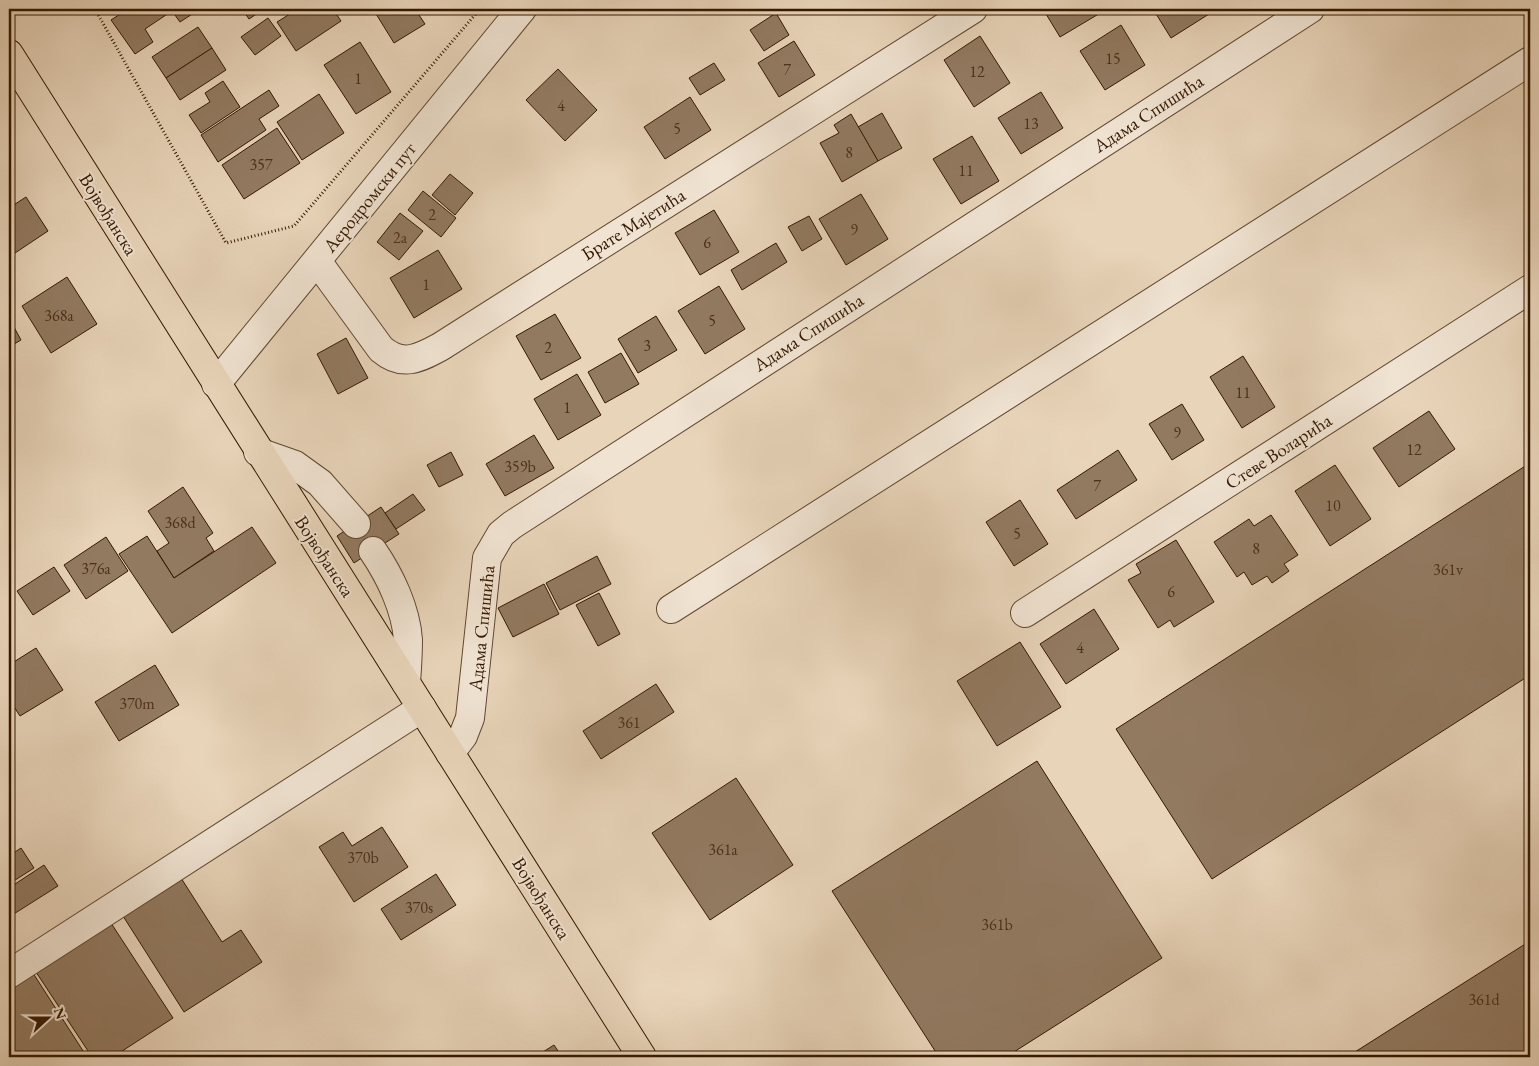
<svg xmlns="http://www.w3.org/2000/svg" width="1539" height="1066" viewBox="0 0 1539 1066" font-family="'EB Garamond',serif">
<style>
.building{fill:#927a61;stroke:#341801}
.lines{fill:none;stroke-linecap:round;stroke-linejoin:round}
.minor-casing{stroke:#61472f;stroke-width:30}
.major-casing{stroke:#341801;stroke-width:30}
.path{stroke:#341801;stroke-width:3;stroke-dasharray:1 2.5;stroke-linecap:butt}
.minor{stroke:#f0e3d2;stroke-width:28}
.major{stroke:#e8d4b9;stroke-width:28}
.labels{text-anchor:middle;stroke-width:4;stroke-linejoin:round;paint-order:stroke}
.number-label{font-size:16px;fill:#4c3019}
.street-label{font-size:19px;fill:#341801;stroke:#f0e3d2}
</style>
<rect width="100%" height="100%" fill="#e8d4b9"/>
<filter id="stains"><feTurbulence type="fractalNoise" baseFrequency=".004" numOctaves="4"/><feColorMatrix values="0 0 0 0 .2 0 0 0 0 .09 0 0 0 0 .02 0 0 0 .5 -.17"/></filter>
<radialGradient id="worn" r=".72"><stop offset=".6" stop-color="#630" stop-opacity="0"/><stop offset="1" stop-color="#630" stop-opacity=".3"/></radialGradient>
<g class="building">
<path d="M 128,9 L 200,9 L 180,22 L 172,11 L 145,29 L 153,42 L 135,54 L 111,20 Z"/>
<path d="M 242,9 L 264,9 L 249,19 Z"/>
<path d="M 298,9 L 333,9 L 341,21 L 296,51 L 277,22 Z"/>
<path d="M 373,9 L 415,9 L 425,24 L 394,43 Z"/>
<path d="M 1043,9 L 1107,9 L 1060,37 Z"/>
<path d="M 1153,9 L 1217,9 L 1171,38 Z"/>
<path d="M 776,13 L 789,35 L 764,51 L 750,30 Z"/>
<path d="M 268,18 L 281,36 L 255,55 L 241,37 Z"/>
<path d="M 1121,25 L 1145,65 L 1105,90 L 1080,51 Z"/>
<path d="M 198,27 L 212,48 L 166,78 L 152,57 Z"/>
<path d="M 980,36 L 1010,83 L 974,107 L 944,60 Z"/>
<path d="M 794,41 L 815,75 L 779,97 L 758,63 Z"/>
<path d="M 360,42 L 391,92 L 356,114 L 324,65 Z"/>
<path d="M 212,48 L 226,70 L 180,100 L 166,78 Z"/>
<path d="M 714,63 L 725,80 L 700,95 L 689,78 Z"/>
<path d="M 558,69 L 597,110 L 565,141 L 526,100 Z"/>
<path d="M 223,81 L 240,107 L 201,133 L 189,115 L 210,102 L 205,93 Z"/>
<path d="M 269,90 L 279,106 L 259,119 L 266,130 L 218,162 L 201,135 Z"/>
<path d="M 1041,92 L 1063,128 L 1021,154 L 998,118 Z"/>
<path d="M 319,94 L 344,133 L 302,160 L 277,122 Z"/>
<path d="M 690,97 L 711,130 L 665,159 L 644,127 Z"/>
<path d="M 882,113 L 902,148 L 878,161 L 858,127 Z"/>
<path d="M 851,114 L 878,161 L 842,182 L 820,143 L 839,133 L 834,125 Z"/>
<path d="M 277,128 L 300,163 L 244,199 L 222,165 Z"/>
<path d="M 972,136 L 999,181 L 961,204 L 933,159 Z"/>
<path d="M 450,174 L 473,193 L 455,215 L 432,195 Z"/>
<path d="M 423,191 L 456,218 L 441,237 L 408,210 Z"/>
<path d="M 861,194 L 888,239 L 846,265 L 819,219 Z"/>
<path d="M 26,197 L 48,231 L 9,257 L 9,208 Z"/>
<path d="M 714,210 L 739,252 L 700,275 L 675,233 Z"/>
<path d="M 400,213 L 423,231 L 399,260 L 377,242 Z"/>
<path d="M 809,216 L 822,239 L 802,251 L 788,227 Z"/>
<path d="M 776,243 L 787,262 L 742,290 L 731,270 Z"/>
<path d="M 438,250 L 462,289 L 414,318 L 390,278 Z"/>
<path d="M 67,277 L 97,324 L 51,353 L 22,306 Z"/>
<path d="M 719,286 L 745,329 L 705,354 L 678,311 Z"/>
<path d="M 555,314 L 581,358 L 541,380 L 516,336 Z"/>
<path d="M 656,316 L 677,350 L 638,373 L 618,339 Z"/>
<path d="M 9,318 L 21,340 L 9,347 Z"/>
<path d="M 346,338 L 368,378 L 338,394 L 317,354 Z"/>
<path d="M 621,353 L 639,384 L 605,403 L 588,372 Z"/>
<path d="M 1243,356 L 1275,407 L 1242,428 L 1210,377 Z"/>
<path d="M 577,374 L 601,415 L 558,440 L 534,399 Z"/>
<path d="M 1182,404 L 1204,440 L 1172,460 L 1149,424 Z"/>
<path d="M 1429,411 L 1455,449 L 1399,487 L 1373,448 Z"/>
<path d="M 534,435 L 554,468 L 505,496 L 486,464 Z"/>
<path d="M 1118,450 L 1137,480 L 1076,519 L 1057,490 Z"/>
<path d="M 451,452 L 463,475 L 439,487 L 427,465 Z"/>
<path d="M 1530,463 L 1530,675 L 1212,879 L 1116,729 Z"/>
<path d="M 1335,465 L 1371,519 L 1330,546 L 1295,491 Z"/>
<path d="M 183,487 L 213,533 L 206,538 L 214,551 L 174,578 L 157,551 L 169,543 L 148,511 Z"/>
<path d="M 413,494 L 425,510 L 396,529 L 385,513 Z"/>
<path d="M 1020,500 L 1048,544 L 1014,566 L 986,522 Z"/>
<path d="M 381,507 L 399,534 L 354,563 L 337,536 Z"/>
<path d="M 1271,515 L 1298,555 L 1284,564 L 1289,571 L 1272,583 L 1267,576 L 1252,585 L 1244,572 L 1237,577 L 1214,542 L 1249,519 L 1254,526 Z"/>
<path d="M 252,527 L 276,563 L 172,633 L 119,554 L 147,536 L 174,578 Z"/>
<path d="M 106,537 L 128,571 L 86,599 L 64,565 Z"/>
<path d="M 1176,540 L 1214,602 L 1174,627 L 1170,620 L 1158,628 L 1128,580 L 1141,573 L 1136,564 Z"/>
<path d="M 597,556 L 611,584 L 560,610 L 546,583 Z"/>
<path d="M 54,567 L 70,591 L 33,615 L 17,591 Z"/>
<path d="M 544,584 L 559,614 L 513,637 L 498,608 Z"/>
<path d="M 599,593 L 620,634 L 598,646 L 576,605 Z"/>
<path d="M 1094,609 L 1119,649 L 1066,684 L 1040,644 Z"/>
<path d="M 1020,642 L 1061,707 L 997,746 L 957,681 Z"/>
<path d="M 36,648 L 63,690 L 20,716 L 9,699 L 9,665 Z"/>
<path d="M 155,665 L 179,705 L 119,741 L 95,702 Z"/>
<path d="M 656,684 L 674,712 L 601,759 L 583,731 Z"/>
<path d="M 1037,761 L 1162,958 L 1006,1057 L 939,1057 L 832,891 Z"/>
<path d="M 736,778 L 793,865 L 710,920 L 652,833 Z"/>
<path d="M 382,827 L 408,867 L 354,902 L 319,847 L 343,832 L 352,846 Z"/>
<path d="M 21,848 L 34,868 L 9,884 L 9,856 Z"/>
<path d="M 44,865 L 58,886 L 9,917 L 9,888 Z"/>
<path d="M 436,874 L 456,905 L 401,940 L 381,909 Z"/>
<path d="M 181,878 L 222,942 L 241,930 L 262,962 L 184,1012 L 123,916 Z"/>
<path d="M 109,920 L 173,1018 L 113,1057 L 92,1057 L 34,969 Z"/>
<path d="M 1530,941 L 1530,1057 L 1347,1057 Z"/>
<path d="M 31,970 L 87,1057 L 9,1057 L 9,985 Z"/>
<path d="M 554,1045 L 562,1057 L 535,1057 Z"/>
</g>
<g class="lines">
<defs>
<g id="minor">
<path d="M 317,261 L 381,349 C 402,367 418,359 440,347 L 973,9"/>
<path d="M 216,384 L 522,9"/>
<path d="M 258,452 L 295,465 L 320,483 L 356,524"/>
<path d="M 373,551 C 390,576 406,609 408,640 C 408,654 407,669 406,683"/>
<path d="M 671,609 L 1530,61"/>
<path d="M 1025,613 L 1530,289"/>
<path d="M 450,753 L 463,736 L 470,718 L 487,558 L 501,534 L 512,525 L 1310,9"/>
<path d="M 9,974 L 422,708"/>
</g>
<path id="major" d="M 9,54 L 642,1057"/>
</defs>
<use href="#minor" class="minor-casing"/>
<use href="#major" class="major-casing"/>
<path class="path" d="M 95,9 L 226,243 L 294,226 L 480,9"/>
<use href="#minor" class="minor"/>
<use href="#major" class="major"/>
</g>
<g class="labels">
<g class="number-label">
<text x="1113" y="64">15</text>
<text x="787" y="75">7</text>
<text x="977" y="77">12</text>
<text x="358" y="84">1</text>
<text x="561" y="111">4</text>
<text x="1031" y="129">13</text>
<text x="677" y="134">5</text>
<text x="849" y="158">8</text>
<text x="261" y="170">357</text>
<text x="966" y="176">11</text>
<text x="432" y="220">2</text>
<text x="854" y="235">9</text>
<text x="400" y="243">2a</text>
<text x="707" y="248">6</text>
<text x="426" y="290">1</text>
<text x="59" y="321">368a</text>
<text x="712" y="326">5</text>
<text x="647" y="351">3</text>
<text x="548" y="353">2</text>
<text x="1243" y="398">11</text>
<text x="567" y="413">1</text>
<text x="1177" y="438">9</text>
<text x="1414" y="455">12</text>
<text x="520" y="472">359b</text>
<text x="1097" y="491">7</text>
<text x="1333" y="511">10</text>
<text x="180" y="528">368d</text>
<text x="1017" y="539">5</text>
<text x="1256" y="554">8</text>
<text x="96" y="574">376a</text>
<text x="1448" y="575">361v</text>
<text x="1171" y="597">6</text>
<text x="1080" y="653">4</text>
<text x="137" y="709">370m</text>
<text x="629" y="728">361</text>
<text x="723" y="855">361a</text>
<text x="363" y="863">370b</text>
<text x="419" y="913">370s</text>
<text x="997" y="930">361b</text>
<text x="1484" y="1005">361d</text>
</g>
<g class="street-label">
<text transform="translate(1148 113) rotate(-33)" y="7">Адама Спишића</text>
<text transform="translate(369 197) rotate(-51)" y="7">Аеродромски пут</text>
<text transform="translate(109 214) rotate(58)" y="7">Војвођанска</text>
<text transform="translate(633 224) rotate(-32)" y="7">Брате Мајетића</text>
<text transform="translate(808 332) rotate(-33)" y="7">Адама Спишића</text>
<text transform="translate(1278 451) rotate(-33)" y="7">Стеве Воларића</text>
<text transform="translate(325 556) rotate(57)" y="7">Војвођанска</text>
<text transform="translate(481 628) rotate(-84)" y="7">Адама Спишића</text>
<text transform="translate(542 898) rotate(58)" y="7">Војвођанска</text>
</g>
</g>
<rect width="1539" height="1066" fill="none" stroke="#e8d4b9" stroke-width="30"/>
<rect x="10" y="10" width="1519" height="1046" fill="none" stroke="#341801" stroke-width="2.5"/>
<rect x="15" y="15" width="1509" height="1036" fill="none" stroke="#341801"/>
<g transform="translate(48 1018) rotate(69)" stroke="#f0e3d2" stroke-width="4" paint-order="stroke">
<path d="M0-4L9 19L0 12L-9 19Z" fill="#341801"/>
<text y="-8" font-size="14" font-weight="bold" text-anchor="middle" fill="#341801">N</text>
</g>
<rect width="100%" height="100%" filter="url(#stains)"/>
<rect width="100%" height="100%" fill="url(#worn)"/>
</svg>
